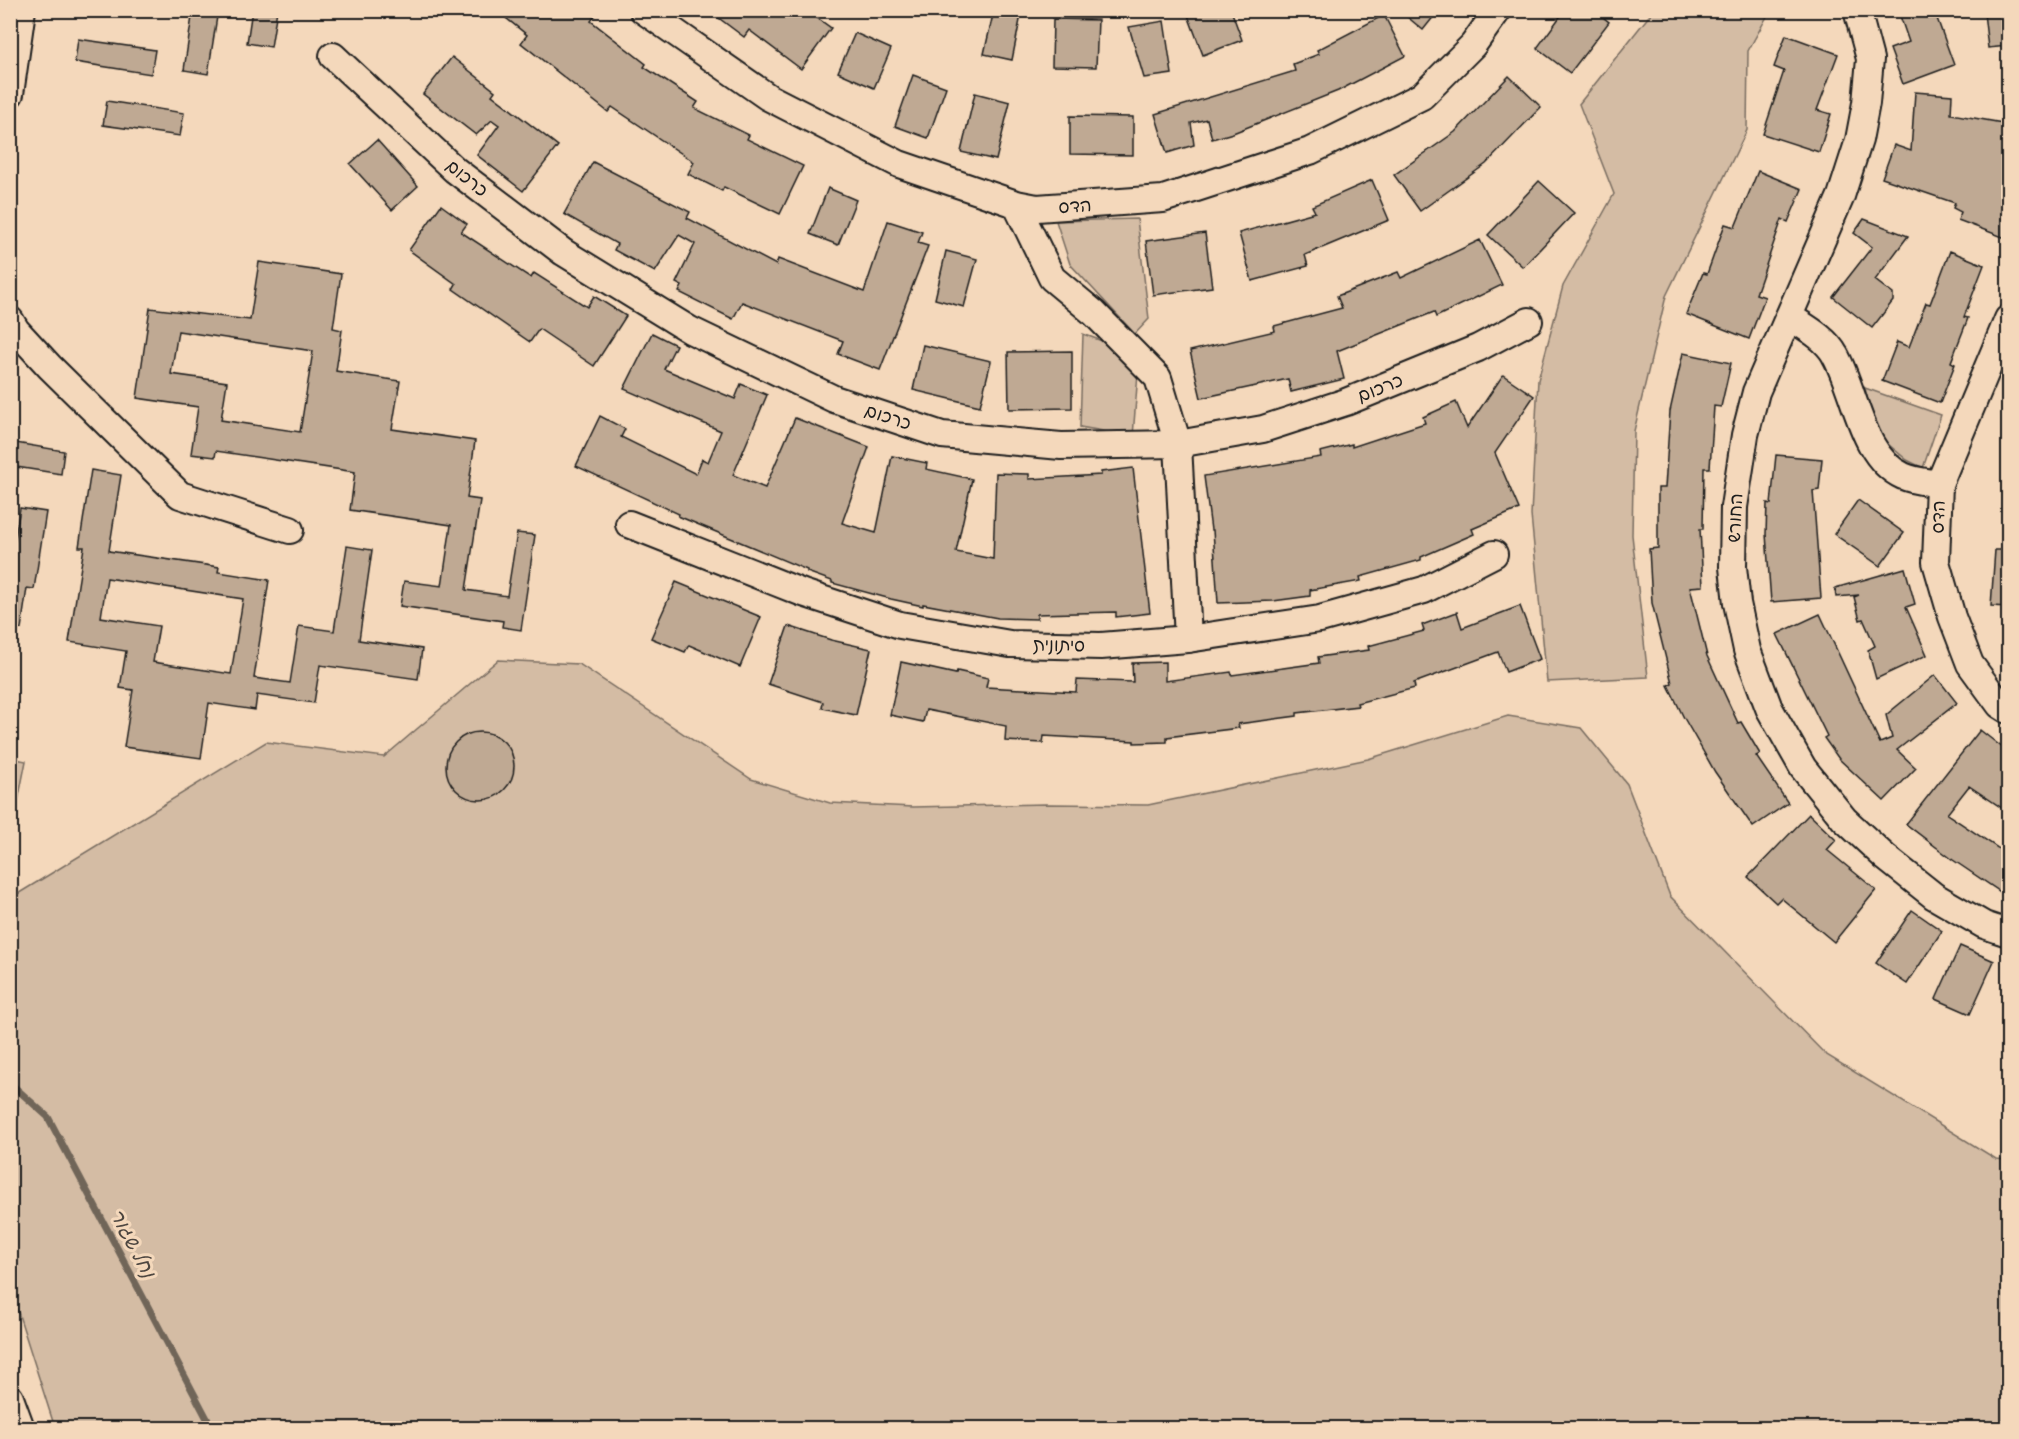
<svg xmlns="http://www.w3.org/2000/svg" width="2019" height="1439" viewBox="0 0 2019 1439" font-family="Sriracha,'Playpen Sans Hebrew',sans-serif">
<style>
.green{fill:#d4bca4;stroke:#786c60;stroke-width:1.5}
.lines{fill:none;stroke-linecap:round;stroke-linejoin:round}
.stream{stroke:#6f6559;stroke-width:7}
.building{fill:#bfa993;stroke:#1c1c1c;stroke-width:1.5;fill-rule:evenodd}
.minor-casing{stroke:#1c1c1c;stroke-width:30}
.minor{stroke:#f4d8bb;stroke-width:26}
.labels{text-anchor:middle;stroke-width:6;stroke-linejoin:round;paint-order:stroke}
.street-label{font-size:18px;fill:#1c1c1c;stroke:#f4d8bb}
.water-label{font-size:20px;font-style:italic;fill:#4d4640;stroke:#f4d8bb}
</style>
<rect width="100%" height="100%" fill="#f4d8bb"/>
<filter id="ink" filterUnits="userSpaceOnUse"><feTurbulence type="fractalNoise" baseFrequency=".0167" numOctaves="2"/><feDisplacementMap in="SourceGraphic" scale="12" xChannelSelector="R" yChannelSelector="G"/><feConvolveMatrix kernelMatrix="1 2 1 2 8 2 1 2 1" color-interpolation-filters="sRGB"/></filter>
<g filter="url(#ink)">
<g class="green">
<path d="M 1653,11 L 1770,11 L 1748,51 L 1747,130 L 1666,296 L 1634,431 L 1632,535 L 1648,677 L 1547,682 L 1531,515 L 1538,380 L 1563,286 L 1614,194 L 1579,104 Z"/>
<path d="M 1137,219 L 1149,319 L 1135,334 L 1070,264 L 1056,221 Z"/>
<path d="M 1083,334 L 1102,341 L 1138,373 L 1133,436 L 1080,427 Z"/>
<path d="M 1865,388 L 1941,415 L 1923,468 L 1907,460 L 1876,434 Z"/>
<path d="M 498,660 L 579,664 L 751,779 L 830,803 L 913,807 L 1047,804 L 1148,805 L 1368,759 L 1508,716 L 1581,728 L 1627,784 L 1670,896 L 1825,1054 L 1996,1159 L 2008,1160 L 2008,1428 L 55,1428 L 11,1290 L 11,898 L 266,742 L 384,757 Z"/>
<path d="M 11,758 L 26,761 L 11,836 L 10,758 Z"/>
</g>
<g class="lines">
<path class="stream" d="M 10,1083 L 48,1117 L 212,1428"/>
</g>
<g class="building">
<path d="M 193,10 L 218,10 L 208,74 L 184,70 Z"/>
<path d="M 252,10 L 277,10 L 271,47 L 247,43 Z"/>
<path d="M 496,10 L 599,10 L 591,21 L 646,64 L 644,67 L 698,102 L 694,108 L 749,135 L 747,139 L 803,166 L 780,214 L 724,187 L 722,191 L 688,174 L 694,162 L 612,107 L 608,112 L 521,43 L 527,35 Z"/>
<path d="M 708,10 L 802,10 L 813,15 L 831,28 L 801,69 L 749,30 L 744,37 Z"/>
<path d="M 994,10 L 1022,10 L 1012,60 L 984,54 Z"/>
<path d="M 1186,10 L 1231,10 L 1242,40 L 1203,55 Z"/>
<path d="M 1399,10 L 1439,10 L 1423,30 Z"/>
<path d="M 1565,10 L 1594,10 L 1609,22 L 1570,73 L 1537,48 Z"/>
<path d="M 1898,10 L 1934,10 L 1954,65 L 1903,84 L 1890,49 L 1909,42 Z"/>
<path d="M 2008,10 L 2008,46 L 1988,48 L 1984,13 Z"/>
<path d="M 1384,15 L 1405,56 L 1338,91 L 1233,133 L 1212,139 L 1207,119 L 1191,123 L 1194,145 L 1167,153 L 1155,114 L 1295,71 L 1293,64 L 1319,54 L 1317,50 Z"/>
<path d="M 1053,19 L 1098,20 L 1096,67 L 1052,66 Z"/>
<path d="M 1164,21 L 1172,74 L 1144,78 L 1129,27 Z"/>
<path d="M 855,33 L 891,49 L 874,88 L 838,72 Z"/>
<path d="M 1786,35 L 1838,54 L 1817,110 L 1831,114 L 1819,152 L 1763,134 L 1784,71 L 1774,67 Z"/>
<path d="M 78,39 L 155,50 L 151,74 L 75,62 Z"/>
<path d="M 452,57 L 495,91 L 492,95 L 558,146 L 523,191 L 477,155 L 499,125 L 492,120 L 476,135 L 423,94 Z"/>
<path d="M 913,75 L 946,87 L 928,138 L 895,126 Z"/>
<path d="M 1509,76 L 1541,107 L 1486,164 L 1420,211 L 1394,175 L 1455,132 Z"/>
<path d="M 1915,92 L 1952,95 L 1951,114 L 2008,124 L 2008,239 L 1958,220 L 1961,212 L 1953,208 L 1955,203 L 1882,178 L 1894,145 L 1911,151 Z"/>
<path d="M 975,93 L 1010,102 L 996,160 L 961,152 Z"/>
<path d="M 107,101 L 184,113 L 180,136 L 103,125 Z"/>
<path d="M 1070,116 L 1133,117 L 1133,155 L 1070,154 Z"/>
<path d="M 377,140 L 418,186 L 392,210 L 350,164 Z"/>
<path d="M 593,162 L 690,212 L 687,218 L 776,265 L 778,259 L 864,292 L 888,221 L 922,232 L 918,243 L 928,246 L 880,370 L 838,354 L 843,341 L 742,302 L 733,319 L 679,292 L 682,286 L 676,283 L 695,244 L 679,235 L 655,272 L 614,250 L 617,244 L 564,214 Z"/>
<path d="M 1758,171 L 1802,189 L 1788,222 L 1782,219 L 1756,294 L 1765,297 L 1749,339 L 1686,314 L 1703,273 L 1707,274 L 1725,224 L 1735,227 Z"/>
<path d="M 1372,180 L 1389,220 L 1305,255 L 1308,266 L 1252,281 L 1239,233 L 1315,212 L 1312,206 Z"/>
<path d="M 1539,181 L 1574,213 L 1523,267 L 1488,235 Z"/>
<path d="M 828,188 L 856,200 L 838,245 L 810,234 Z"/>
<path d="M 441,205 L 467,224 L 461,232 L 531,278 L 534,273 L 587,307 L 594,296 L 626,316 L 594,366 L 539,329 L 530,342 L 453,289 L 456,284 L 409,250 Z"/>
<path d="M 1864,219 L 1908,236 L 1875,280 L 1893,294 L 1893,301 L 1872,328 L 1833,297 L 1872,247 L 1854,233 Z"/>
<path d="M 1205,233 L 1212,287 L 1153,295 L 1146,241 Z"/>
<path d="M 1480,240 L 1502,285 L 1436,317 L 1434,312 L 1337,351 L 1344,379 L 1291,392 L 1288,379 L 1201,398 L 1190,351 L 1275,331 L 1274,326 L 1342,308 L 1337,296 L 1398,272 L 1401,278 Z"/>
<path d="M 946,251 L 977,259 L 964,307 L 935,299 Z"/>
<path d="M 1950,251 L 1984,265 L 1964,317 L 1968,318 L 1951,362 L 1955,364 L 1940,403 L 1882,381 L 1897,342 L 1909,347 L 1926,303 L 1930,304 Z"/>
<path d="M 259,262 L 341,274 L 333,328 L 342,330 L 336,371 L 400,381 L 392,429 L 475,441 L 467,498 L 480,500 L 466,590 L 507,596 L 517,533 L 535,535 L 521,630 L 502,627 L 503,621 L 400,606 L 404,581 L 442,586 L 451,525 L 350,510 L 355,472 L 216,451 L 215,457 L 191,454 L 198,407 L 137,398 L 150,308 L 250,320 ZM 178,331 L 313,351 L 300,432 L 221,420 L 227,382 L 171,374 Z"/>
<path d="M 652,333 L 676,345 L 664,369 L 735,399 L 741,384 L 767,395 L 733,475 L 765,488 L 795,418 L 869,447 L 842,523 L 876,533 L 892,456 L 927,463 L 926,469 L 972,479 L 956,552 L 993,559 L 996,473 L 1029,474 L 1029,479 L 1101,475 L 1101,472 L 1133,468 L 1150,613 L 1116,617 L 1116,612 L 1037,614 L 1037,619 L 998,618 L 923,604 L 923,606 L 891,599 L 832,583 L 832,581 L 807,572 L 807,570 L 678,516 L 679,514 L 576,466 L 600,416 L 625,429 L 621,437 L 696,474 L 702,459 L 708,462 L 721,431 L 624,389 Z"/>
<path d="M 923,345 L 991,361 L 980,406 L 913,390 Z"/>
<path d="M 1072,351 L 1072,408 L 1009,409 L 1008,352 Z"/>
<path d="M 1683,353 L 1731,363 L 1721,407 L 1714,406 L 1710,468 L 1704,468 L 1703,529 L 1700,529 L 1703,586 L 1690,587 L 1707,656 L 1738,723 L 1741,722 L 1760,754 L 1756,756 L 1788,803 L 1753,827 L 1715,772 L 1684,718 L 1668,685 L 1672,683 L 1652,603 L 1649,549 L 1658,548 L 1658,488 L 1665,488 L 1670,411 Z"/>
<path d="M 1503,375 L 1534,396 L 1495,453 L 1519,509 L 1472,529 L 1474,534 L 1421,557 L 1421,560 L 1360,577 L 1361,581 L 1310,590 L 1310,596 L 1273,601 L 1218,603 L 1213,530 L 1211,530 L 1204,476 L 1321,457 L 1320,452 L 1352,444 L 1352,447 L 1425,423 L 1423,417 L 1456,402 L 1467,428 Z"/>
<path d="M 10,442 L 64,451 L 61,474 L 10,466 Z"/>
<path d="M 1776,455 L 1822,459 L 1819,490 L 1813,491 L 1821,598 L 1771,602 L 1766,534 L 1767,503 L 1771,504 Z"/>
<path d="M 91,470 L 121,475 L 109,551 L 219,567 L 218,572 L 269,580 L 254,678 L 290,683 L 299,626 L 334,631 L 347,546 L 372,550 L 359,640 L 422,649 L 418,679 L 320,665 L 314,703 L 257,695 L 255,710 L 209,703 L 201,758 L 124,747 L 133,690 L 120,688 L 126,651 L 69,642 L 84,547 L 79,547 ZM 107,578 L 243,599 L 231,674 L 153,662 L 159,626 L 101,617 Z"/>
<path d="M 1858,500 L 1904,533 L 1880,566 L 1834,534 Z"/>
<path d="M 20,508 L 46,512 L 34,589 L 27,588 L 21,629 L 10,628 L 10,568 Z"/>
<path d="M 1995,550 L 2008,550 L 2008,607 L 1991,606 Z"/>
<path d="M 1905,568 L 1915,604 L 1906,607 L 1927,655 L 1876,679 L 1868,650 L 1875,646 L 1863,619 L 1860,620 L 1854,597 L 1859,595 L 1836,597 L 1835,588 Z"/>
<path d="M 676,582 L 761,617 L 740,667 L 689,645 L 685,652 L 651,638 Z"/>
<path d="M 1520,606 L 1540,659 L 1506,672 L 1498,652 L 1414,683 L 1415,688 L 1357,703 L 1358,706 L 1297,713 L 1297,716 L 1238,724 L 1239,728 L 1167,737 L 1167,742 L 1134,743 L 1134,741 L 1044,736 L 1043,743 L 1005,741 L 1006,726 L 926,710 L 923,722 L 890,715 L 901,662 L 956,674 L 957,671 L 988,678 L 986,687 L 1076,692 L 1077,680 L 1133,682 L 1132,663 L 1165,662 L 1165,681 L 1231,672 L 1232,675 L 1319,663 L 1318,657 L 1369,650 L 1368,646 L 1424,631 L 1422,625 L 1457,612 L 1462,628 Z"/>
<path d="M 1820,614 L 1880,743 L 1892,738 L 1886,715 L 1935,675 L 1957,703 L 1897,750 L 1916,768 L 1884,801 L 1839,759 L 1824,738 L 1827,736 L 1777,634 Z"/>
<path d="M 788,626 L 831,640 L 871,649 L 856,715 L 822,708 L 823,702 L 768,684 Z"/>
<path d="M 1980,730 L 2008,752 L 2008,812 L 1969,786 L 1947,814 L 2008,855 L 2008,897 L 1953,860 L 1906,824 Z"/>
<circle cx="480" cy="766" r="34"/>
<path d="M 1809,814 L 1836,840 L 1827,850 L 1876,890 L 1834,942 L 1781,898 L 1776,903 L 1748,877 Z"/>
<path d="M 1912,910 L 1942,931 L 1907,984 L 1876,963 Z"/>
<path d="M 1960,946 L 1994,961 L 1970,1014 L 1936,999 Z"/>
</g>
<g class="lines">
<defs>
<g id="minor">
<path d="M 643,10 L 768,97 L 899,164 L 1016,204 L 1037,208 L 1163,199 L 1310,151 L 1422,96 L 1473,45 L 1498,10"/>
<path d="M 1857,10 L 1870,59 L 1866,103 L 1859,140 L 1841,196 L 1756,392 L 1745,435 L 1734,507 L 1733,567 L 1737,603 L 1747,650 L 1769,708 L 1803,768 L 1844,819 L 1885,857 L 1934,896 L 1984,925 L 2008,933"/>
<path d="M 333,56 L 455,170 L 563,252 L 690,330 L 834,399 L 942,435 L 1061,446 L 1178,444 L 1263,429 L 1346,402 L 1478,348 L 1529,321"/>
<path d="M 10,94 L 22,10"/>
<path d="M 1016,204 L 1052,278 L 1094,313 L 1158,378 L 1178,444 L 1188,639"/>
<path d="M 1790,317 C 1805,327 1826,338 1835,355 C 1856,392 1861,457 1903,476 C 1914,481 1928,482 1939,484"/>
<path d="M 2008,319 L 1939,484 L 1936,562 L 1952,617 L 1970,664 L 2000,705 L 2008,710"/>
<path d="M 10,320 L 16,330 L 50,367 L 180,495 L 290,530"/>
<path d="M 629,524 L 803,593 L 900,625 L 1010,644 L 1101,646 L 1188,639 L 1320,619 L 1424,590 L 1494,554"/>
<path d="M 10,1398 L 21,1428"/>
</g>
</defs>
<use href="#minor" class="minor-casing"/>
<use href="#minor" class="minor"/>
</g>
</g>
<g class="labels">
<g class="street-label">
<text transform="translate(467 178) rotate(39)" y="6">כרכום</text>
<text transform="translate(1075 206) rotate(-4)" y="6">הדס</text>
<text transform="translate(1380 388) rotate(-22)" y="6">כרכום</text>
<text transform="translate(888 417) rotate(18)" y="6">כרכום</text>
<text transform="translate(1938 517) rotate(-88)" y="6">הדס</text>
<text transform="translate(1735 518) rotate(-87)" y="6">החורש</text>
<text transform="translate(1059 645) rotate(1)" y="6">סיתונית</text>
</g>
<g class="water-label">
<text transform="translate(133 1243) rotate(62)" y="7">נחל שגור</text>
</g>
</g>
<rect width="2019" height="1439" fill="none" stroke="#f4d8bb" stroke-width="36"/>
<rect x="18" y="18" width="1983" height="1403" fill="none" stroke="#1c1c1c" stroke-width="2" filter="url(#ink)"/>
</svg>
